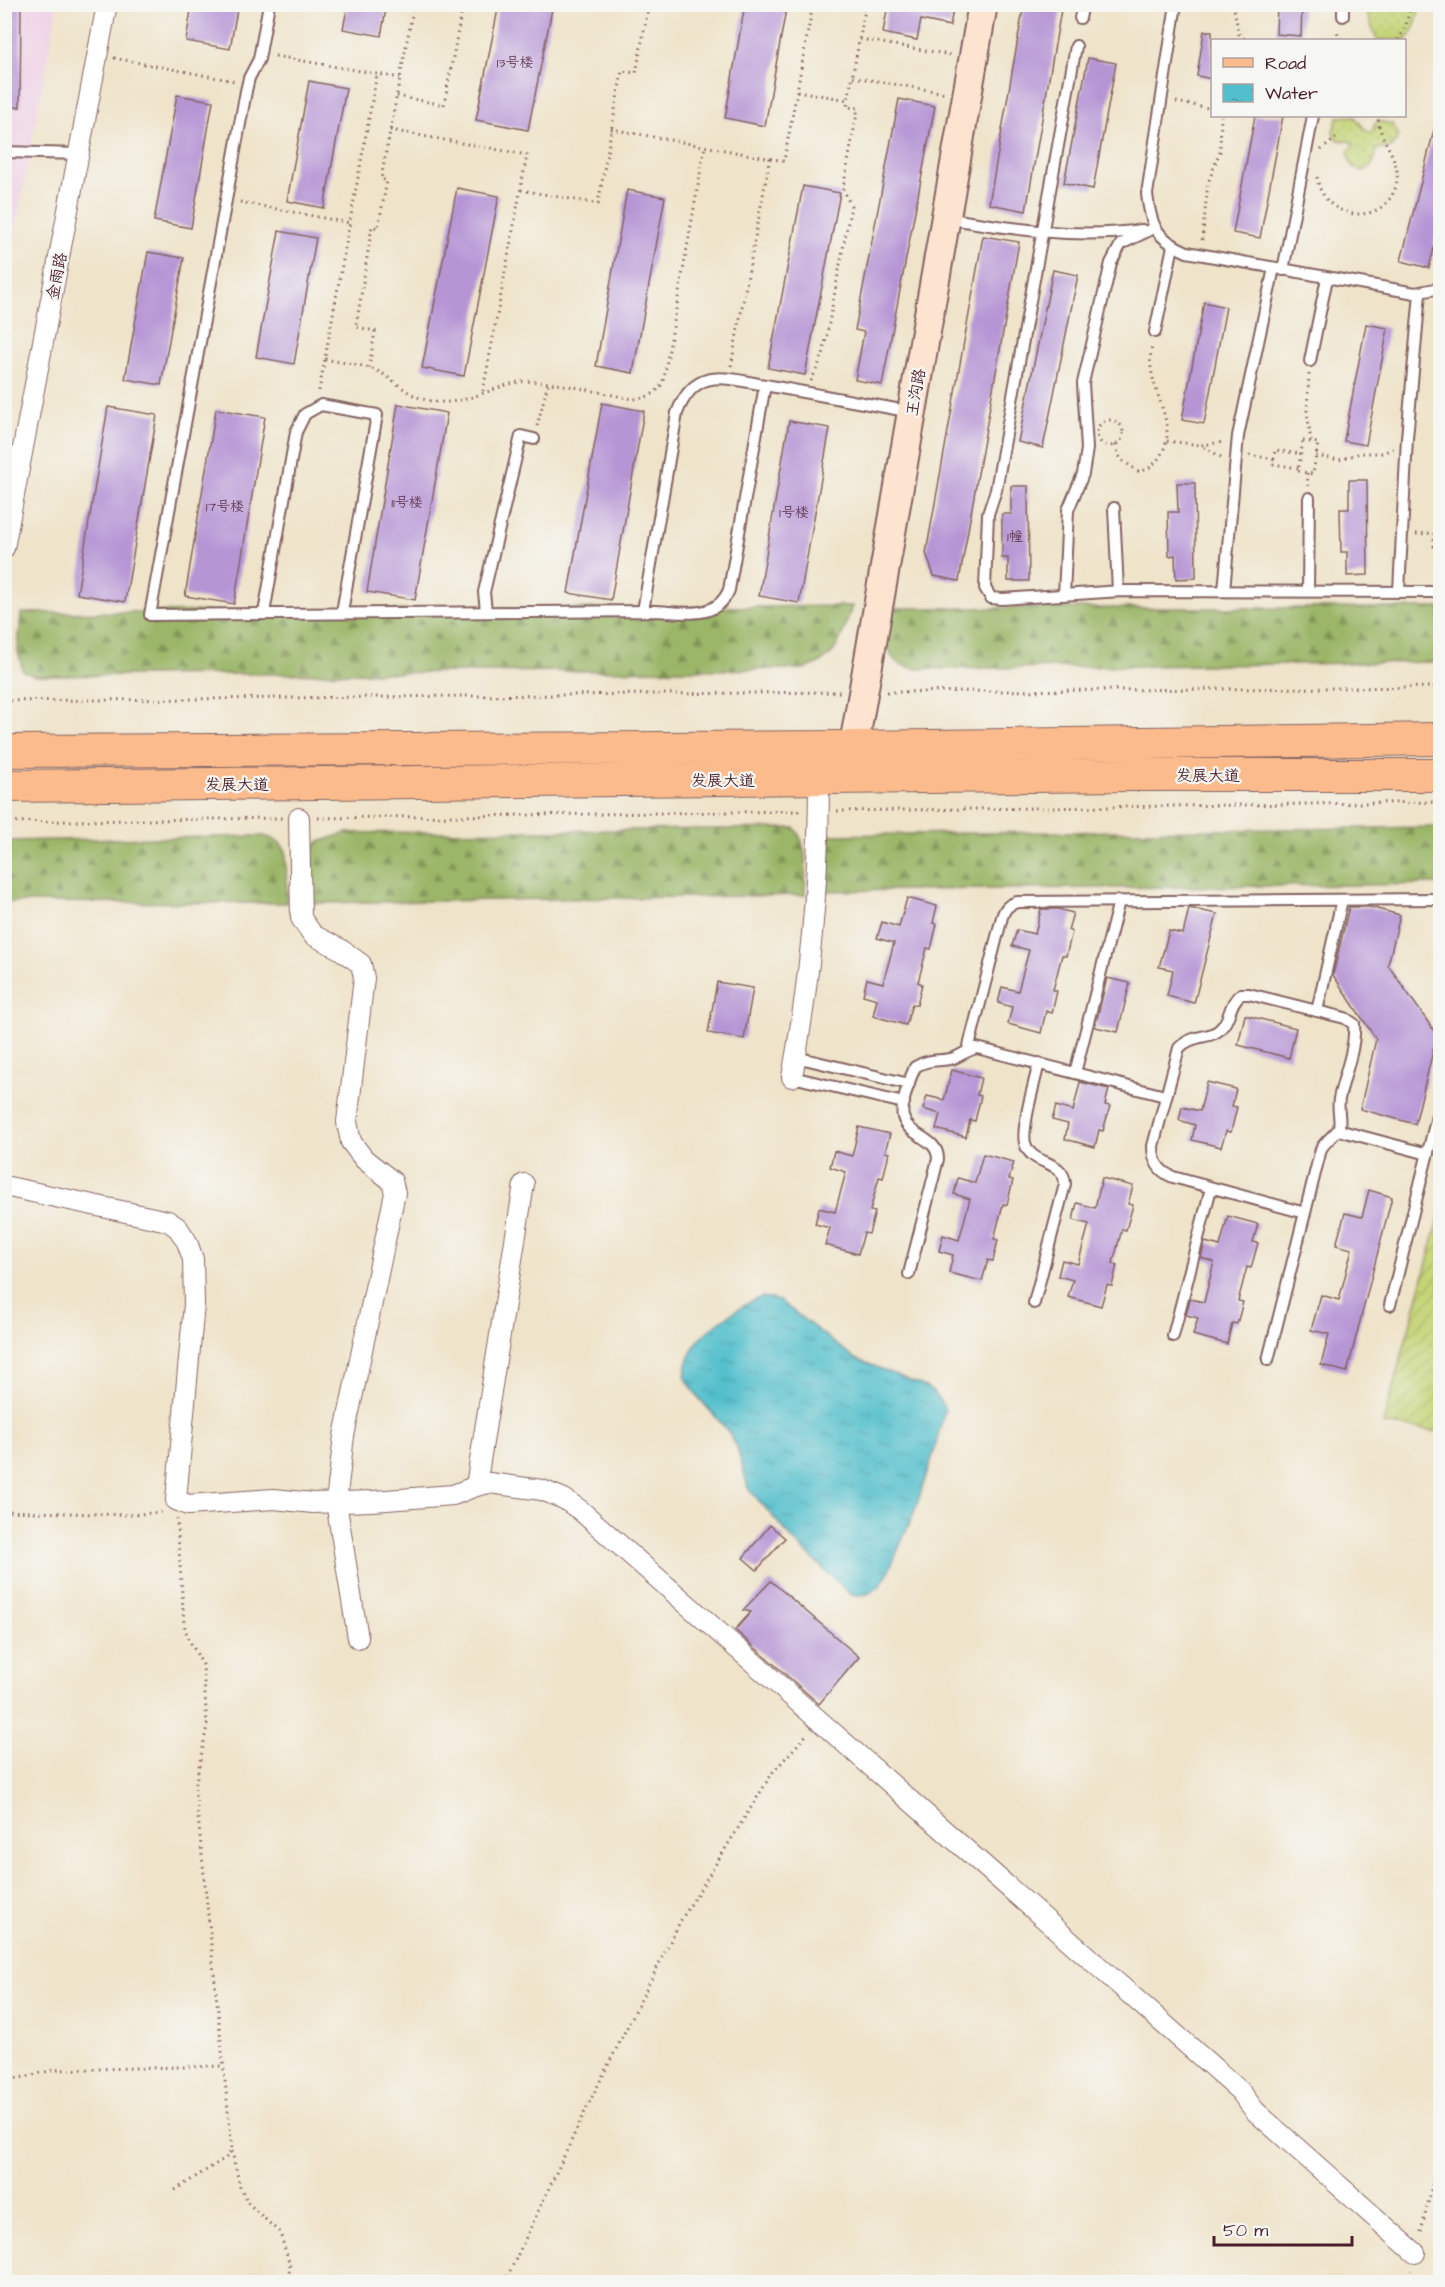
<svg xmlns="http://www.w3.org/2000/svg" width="1445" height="2287" viewBox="0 0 1445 2287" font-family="'Architects Daughter','LXGW WenKai TC',sans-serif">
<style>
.built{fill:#efd0e6}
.grass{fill:url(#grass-dots);stroke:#877a51;stroke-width:1.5}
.forest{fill:url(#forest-firs);stroke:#726a4a;stroke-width:1.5}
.garden{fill:url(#garden-furrows);stroke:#877a51;stroke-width:1.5}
.water{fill:url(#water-ripples);stroke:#4e6f7c;stroke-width:1.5}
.building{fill:#b695d5}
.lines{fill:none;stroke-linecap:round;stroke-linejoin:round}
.lane-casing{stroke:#846462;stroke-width:14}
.street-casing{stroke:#846462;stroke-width:22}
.secondary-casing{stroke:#846462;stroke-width:32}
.primary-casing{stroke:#846462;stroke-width:34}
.path{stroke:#846462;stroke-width:3;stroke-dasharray:1.5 4.5;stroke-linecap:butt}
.lane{stroke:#fff;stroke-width:10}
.street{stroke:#fff;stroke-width:20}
.secondary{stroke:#fde4d1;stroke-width:28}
.primary{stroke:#fbbb8d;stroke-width:32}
.labels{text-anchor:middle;stroke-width:4.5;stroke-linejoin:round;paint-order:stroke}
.number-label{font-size:14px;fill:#653c56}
.street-label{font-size:16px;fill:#4a1f2b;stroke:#f6f6f2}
</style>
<defs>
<pattern id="grass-dots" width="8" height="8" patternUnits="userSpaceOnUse" patternTransform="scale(1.5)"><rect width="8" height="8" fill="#c4d477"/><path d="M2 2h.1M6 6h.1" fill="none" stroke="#aab667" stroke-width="1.8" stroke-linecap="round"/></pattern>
<pattern id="forest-firs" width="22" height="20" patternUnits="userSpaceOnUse" patternTransform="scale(1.5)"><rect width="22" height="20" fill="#9bb668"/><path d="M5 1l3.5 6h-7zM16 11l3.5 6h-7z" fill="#809356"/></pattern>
<pattern id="garden-furrows" width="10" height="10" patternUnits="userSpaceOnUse" patternTransform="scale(1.5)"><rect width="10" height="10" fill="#c4d477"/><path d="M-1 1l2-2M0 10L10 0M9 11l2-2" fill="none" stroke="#aab667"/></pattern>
<pattern id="water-ripples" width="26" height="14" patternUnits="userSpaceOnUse" patternTransform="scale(1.5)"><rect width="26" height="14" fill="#52bfcc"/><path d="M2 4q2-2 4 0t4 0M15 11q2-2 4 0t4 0" fill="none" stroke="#469ba6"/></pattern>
</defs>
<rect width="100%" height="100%" fill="#f6f6f2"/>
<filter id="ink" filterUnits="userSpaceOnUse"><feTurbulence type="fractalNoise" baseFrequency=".0167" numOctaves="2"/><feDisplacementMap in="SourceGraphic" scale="12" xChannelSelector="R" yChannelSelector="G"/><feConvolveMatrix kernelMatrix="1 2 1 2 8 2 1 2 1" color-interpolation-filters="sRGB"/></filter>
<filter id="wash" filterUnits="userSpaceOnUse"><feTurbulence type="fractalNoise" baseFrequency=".008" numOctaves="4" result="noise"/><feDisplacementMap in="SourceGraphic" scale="24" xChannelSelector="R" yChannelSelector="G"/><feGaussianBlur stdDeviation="1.35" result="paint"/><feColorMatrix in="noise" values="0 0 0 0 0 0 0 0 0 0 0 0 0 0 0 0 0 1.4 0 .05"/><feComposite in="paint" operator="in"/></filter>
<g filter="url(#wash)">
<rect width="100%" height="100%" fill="#efe3c9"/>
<path class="built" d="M 5,5 L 58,5 L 5,284 Z"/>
<g class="grass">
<path d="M 1403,5 L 1419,5 C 1419,20 1414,31 1405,43 L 1404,40 L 1377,40 L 1367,13 L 1375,9 L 1399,9 Z"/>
<path d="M 1354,116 L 1367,132 L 1373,131 L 1374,125 L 1378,121 L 1392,124 L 1399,136 L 1391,148 L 1376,149 C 1377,174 1351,180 1348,151 L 1354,145 L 1352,142 L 1338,140 L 1333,132 L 1338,117 Z"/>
</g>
<g class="forest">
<path d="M 852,606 C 841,638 839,660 803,669 L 35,676 L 23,671 L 18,651 L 21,613 Z"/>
<path d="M 888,608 L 1440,608 L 1440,662 L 916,669 C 911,667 902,666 898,663 C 882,651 887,625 888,608 Z"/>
<path d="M 1440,827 L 1440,884 L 825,891 L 828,835 Z"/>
<path d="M 795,828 C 809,848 805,871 805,895 L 313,903 L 311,850 L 319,842 L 346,833 Z"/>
<path d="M 264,836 L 278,841 L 286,851 L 287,903 L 5,902 L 5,841 Z"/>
</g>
<path class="garden" d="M 1440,1215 L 1440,1432 L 1383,1424 Z"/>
<path class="water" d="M 762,1297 L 780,1301 L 854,1358 L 928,1388 L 936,1395 L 945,1409 L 934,1452 L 914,1513 L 886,1577 L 879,1587 L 867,1594 L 858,1595 L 849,1593 L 794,1541 L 748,1488 L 737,1447 L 727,1430 L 698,1397 L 685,1377 C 688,1344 704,1332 729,1315 C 740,1308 749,1301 762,1297 Z"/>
<g id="blocks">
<g class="building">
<path d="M 4,4 L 21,4 L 20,107 L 4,107 Z"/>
<path d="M 192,4 L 238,4 L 230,49 L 186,41 Z"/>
<path d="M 348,4 L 387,4 L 381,36 L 343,29 Z"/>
<path d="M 499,4 L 553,4 L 528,130 L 476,120 Z"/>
<path d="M 745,4 L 787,4 L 765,126 L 725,118 Z"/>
<path d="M 888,4 L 954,4 L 950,26 L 921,20 L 917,40 L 883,33 Z"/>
<path d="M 1024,4 L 1062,4 L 1026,211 L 989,204 Z"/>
<path d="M 1277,4 L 1302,4 L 1301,36 L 1276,34 Z"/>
<path d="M 1204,31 L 1212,31 L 1212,79 L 1197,76 Z"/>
<path d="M 1088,58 L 1116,63 L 1093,189 L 1064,183 Z"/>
<path d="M 309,81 L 346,88 L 324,208 L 287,201 Z"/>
<path d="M 177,95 L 213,101 L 191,228 L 154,221 Z"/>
<path d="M 899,99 L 935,106 L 882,385 L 855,380 L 864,332 L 855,330 Z"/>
<path d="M 1255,116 L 1283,116 L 1260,238 L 1233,233 Z"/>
<path d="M 1435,126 L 1440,126 L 1440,224 L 1429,268 L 1401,261 Z"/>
<path d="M 803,186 L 840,193 L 805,375 L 768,368 Z"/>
<path d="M 457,188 L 499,196 L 464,376 L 422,368 Z"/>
<path d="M 627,190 L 665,197 L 633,373 L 596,366 Z"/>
<path d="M 279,231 L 316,238 L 294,364 L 256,357 Z"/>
<path d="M 983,236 L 1019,242 L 959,581 L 934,576 L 926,553 Z"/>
<path d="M 148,252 L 184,258 L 161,385 L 125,379 Z"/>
<path d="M 1053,270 L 1078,275 L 1043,448 L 1018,442 Z"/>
<path d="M 1204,302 L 1226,307 L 1204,424 L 1182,420 Z"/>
<path d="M 1366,324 L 1388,328 L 1366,445 L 1344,441 Z"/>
<path d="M 602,403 L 644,411 L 611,600 L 568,593 Z"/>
<path d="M 398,404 L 447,413 L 415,600 L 367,592 Z"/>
<path d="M 108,407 L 157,415 L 125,602 L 77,594 Z"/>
<path d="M 216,409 L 265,417 L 234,604 L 185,596 Z"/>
<path d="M 789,421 L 830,428 L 799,603 L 759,596 Z"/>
<path d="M 1349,480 L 1367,480 L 1368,575 L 1347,576 L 1347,552 L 1341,552 L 1340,509 L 1349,509 Z"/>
<path d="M 1177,483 L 1195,483 L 1196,578 L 1176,579 L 1175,555 L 1169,556 L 1168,512 L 1178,512 Z"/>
<path d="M 1011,486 L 1028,486 L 1029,581 L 1008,581 L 1008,558 L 1002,558 L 1002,514 L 1011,514 Z"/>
<path d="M 907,898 L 937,906 L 933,923 L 937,924 L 931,949 L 927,948 L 918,982 L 922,984 L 917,1005 L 912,1004 L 906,1025 L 873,1016 L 877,999 L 863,995 L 867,979 L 883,983 L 894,943 L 877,938 L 882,922 L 899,927 Z"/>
<path d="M 1349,907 L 1370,907 L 1400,915 L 1388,965 L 1437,1035 L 1415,1124 L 1360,1109 L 1376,1039 L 1333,975 Z"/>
<path d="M 1189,908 L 1217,914 L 1194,1003 L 1167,996 L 1173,970 L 1159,967 L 1169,931 L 1183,934 Z"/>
<path d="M 1041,909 L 1058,909 L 1073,913 L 1068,930 L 1072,932 L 1066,956 L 1062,955 L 1053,990 L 1057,991 L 1052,1013 L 1046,1011 L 1041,1033 L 1008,1024 L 1012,1007 L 998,1003 L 1002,987 L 1018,991 L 1029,950 L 1012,946 L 1017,930 L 1035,934 Z"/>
<path d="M 1107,978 L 1130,983 L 1118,1032 L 1095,1027 Z"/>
<path d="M 717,982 L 753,988 L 744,1039 L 708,1033 Z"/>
<path d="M 1245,1015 L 1296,1028 L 1289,1058 L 1238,1045 Z"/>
<path d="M 952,1070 L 981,1078 L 977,1095 L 981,1096 L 975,1121 L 970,1120 L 966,1137 L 936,1129 L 940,1114 L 923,1109 L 927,1096 L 944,1100 Z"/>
<path d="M 1080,1082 L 1109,1089 L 1105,1105 L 1110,1106 L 1103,1131 L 1099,1130 L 1095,1147 L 1065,1139 L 1068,1124 L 1052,1120 L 1056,1106 L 1073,1111 Z"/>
<path d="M 1207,1082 L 1236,1089 L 1232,1106 L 1237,1107 L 1231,1132 L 1226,1131 L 1221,1147 L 1192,1140 L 1195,1125 L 1179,1120 L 1182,1107 L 1200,1111 Z"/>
<path d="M 859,1127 L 890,1134 L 885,1152 L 889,1153 L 883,1178 L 879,1177 L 870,1211 L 875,1212 L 869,1234 L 864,1233 L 858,1254 L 825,1245 L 830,1228 L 815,1224 L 819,1208 L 835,1212 L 846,1172 L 830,1167 L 834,1151 L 852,1156 Z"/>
<path d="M 983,1154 L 1014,1162 L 1009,1179 L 1013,1180 L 1007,1205 L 1003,1204 L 994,1239 L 998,1240 L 993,1261 L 988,1260 L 982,1281 L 949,1273 L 953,1255 L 939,1251 L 943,1235 L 959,1240 L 970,1199 L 954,1194 L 958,1178 L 975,1183 Z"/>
<path d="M 1102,1178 L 1133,1186 L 1128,1204 L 1133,1205 L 1126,1230 L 1122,1229 L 1113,1263 L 1117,1265 L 1112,1286 L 1107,1285 L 1101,1306 L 1068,1297 L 1073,1280 L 1058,1276 L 1062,1260 L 1078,1264 L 1089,1224 L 1073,1220 L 1077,1203 L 1095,1208 Z"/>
<path d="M 1369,1190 L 1392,1197 L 1347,1372 L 1321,1365 L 1329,1334 L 1311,1330 L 1321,1295 L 1339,1300 L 1352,1249 L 1336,1245 L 1345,1213 L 1362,1217 Z"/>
<path d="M 1228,1216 L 1258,1224 L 1253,1242 L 1258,1243 L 1251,1268 L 1247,1267 L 1238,1301 L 1243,1302 L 1237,1324 L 1232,1323 L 1227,1344 L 1193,1335 L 1198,1318 L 1186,1315 L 1190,1299 L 1204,1302 L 1214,1262 L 1201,1258 L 1205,1242 L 1220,1246 Z"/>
<path d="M 770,1525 L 785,1538 L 757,1570 L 743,1558 Z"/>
<path d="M 771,1581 L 859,1657 L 819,1704 L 735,1630 L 751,1612 L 743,1610 Z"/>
</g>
</g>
</g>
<g filter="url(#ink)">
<use href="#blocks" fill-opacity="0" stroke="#846462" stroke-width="1.5"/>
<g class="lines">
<defs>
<g id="lane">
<path d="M 269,4 L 259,59 L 249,78 L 246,91 L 150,615 L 655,611 C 682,612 716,621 729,590 L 765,385 L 912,412"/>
<path d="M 1176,4 L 1147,194 C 1151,227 1156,238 1187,252 L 1415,293 L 1440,288"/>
<path d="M 1343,16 L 1343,4"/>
<path d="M 1080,18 L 1083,4"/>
<path d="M 1076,46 L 996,490 L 988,514 L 985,588 L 991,598 L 1002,599 L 1121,591 L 1440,592"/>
<path d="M 4,152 L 79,154"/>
<path d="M 946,218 C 1011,229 1076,239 1142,230"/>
<path d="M 1283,270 L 1313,116"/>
<path d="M 1155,332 L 1173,246"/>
<path d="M 1310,361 L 1327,278"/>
<path d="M 1114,508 L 1118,591"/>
<path d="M 1224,591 L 1238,436 L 1274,268"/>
<path d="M 1308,591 L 1309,498"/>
<path d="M 1399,591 L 1407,438 L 1420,293"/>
<path d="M 1064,595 L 1068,510 L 1083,474 L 1087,449 L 1083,383 L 1111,263 L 1121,244 L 1154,228"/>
<path d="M 486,611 L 484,592 L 521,436 L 534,439"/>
<path d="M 643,611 L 677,413 C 695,366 725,378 765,385"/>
<path d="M 264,613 L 296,432 L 305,414 L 321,405 L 377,415 L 342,612"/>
<path d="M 1317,1011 L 1342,900"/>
<path d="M 968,1050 L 1002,917 C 1005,908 1008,905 1017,902 L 1440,899"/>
<path d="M 796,1057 L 909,1084"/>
<path d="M 1075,1073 L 1119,901"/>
<path d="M 792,1077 L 904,1103"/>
<path d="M 1338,1130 L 1428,1154"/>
<path d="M 909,1274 L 938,1159 C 938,1137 909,1138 903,1117 C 900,1106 910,1078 915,1067 C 928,1058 941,1062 954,1058 C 962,1055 967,1050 977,1048 L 1165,1096"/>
<path d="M 1034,1303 L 1065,1184 C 1064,1158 1031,1167 1025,1143 C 1021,1128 1035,1081 1039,1063"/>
<path d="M 1390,1305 L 1440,1104"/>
<path d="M 1173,1336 L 1211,1188"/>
<path d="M 1268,1360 L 1321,1149 C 1325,1141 1337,1133 1339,1128 C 1341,1119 1337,1108 1339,1099 C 1344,1074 1356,1049 1354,1024 L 1345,1018 L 1249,994 L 1241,994 C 1229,1003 1231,1017 1222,1027 C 1212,1040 1193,1033 1179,1048 L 1153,1146 C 1153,1161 1158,1171 1173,1177 L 1305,1213"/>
</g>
<g id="street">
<path d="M 4,548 L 107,4"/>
<path d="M 299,818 L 301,918 L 313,935 L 340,949 L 361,964 L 364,978 L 347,1122 L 351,1142 L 364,1159 L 392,1181 L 395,1193 L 344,1436 L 336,1502 L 358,1638"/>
<path d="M 792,1077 C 811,976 819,882 819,779"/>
<path d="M 4,1186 L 168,1221 L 178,1228 L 187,1242 L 193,1259 L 194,1304 L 176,1500 L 188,1505 L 274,1499 L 313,1503 L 373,1501 L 453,1495 L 476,1486 L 489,1483 L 542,1490 L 564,1499 L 580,1510 L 1240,2091 L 1255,2111 L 1415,2253"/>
<path d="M 476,1486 L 524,1184"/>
</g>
<path id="secondary" d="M 850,768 L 983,4"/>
<g id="primary">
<path d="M 4,751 L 853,747 L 1440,739"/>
<path d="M 4,786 L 1131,775 L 1440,775"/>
</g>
</defs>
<use href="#lane" class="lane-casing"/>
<use href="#street" class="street-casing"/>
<use href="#secondary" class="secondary-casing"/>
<use href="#primary" class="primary-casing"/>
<g class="path">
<path d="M 1233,4 L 1239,34 L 1246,40"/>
<path d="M 860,39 L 951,55"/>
<path d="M 1336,40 L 1339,29"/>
<path d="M 1398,40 L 1406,25 L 1411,4"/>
<path d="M 275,56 L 400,78"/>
<path d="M 114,58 L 234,81"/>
<path d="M 853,77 L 946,93"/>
<path d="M 797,91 L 848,100 L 865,10 L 836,4"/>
<path d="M 397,96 L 444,105 L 463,4"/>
<path d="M 1176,102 L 1208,108 L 1212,107"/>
<path d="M 611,129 L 784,161 L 813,4"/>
<path d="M 390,130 L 527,155 L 483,391"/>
<path d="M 1321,150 L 1336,138"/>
<path d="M 1317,177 C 1322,220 1383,229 1396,186 C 1403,158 1378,142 1378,116"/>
<path d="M 521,190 L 598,204 L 622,71 L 636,73 L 649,4"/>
<path d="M 240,202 L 350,223"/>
<path d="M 1202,240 L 1208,183 L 1220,151 L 1221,116"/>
<path d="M 325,359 C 343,363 366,364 383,374 C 404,387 412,400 439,402 C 467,404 492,387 519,382 C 545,378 604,394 633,399 C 648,398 659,394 664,378 L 705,146"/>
<path d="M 731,366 L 770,158"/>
<path d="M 369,368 L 375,331 L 356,327 L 372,226 L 378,228 L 387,181 L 381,179 L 414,4"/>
<path d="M 1309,374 L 1307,411 L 1311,442"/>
<path d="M 811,381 L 823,355 L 851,206 L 843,189 L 858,108 L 847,107 L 848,100"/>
<path d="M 319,391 L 377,74"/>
<circle cx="1110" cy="433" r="13"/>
<path d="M 537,426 L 548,384"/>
<path d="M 1167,441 L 1201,445"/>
<path d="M 1303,441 L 1318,443 L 1313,474 L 1298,471 Z"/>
<path d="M 1115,445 L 1121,460 L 1138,471 C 1148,471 1152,466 1158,459 C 1185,425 1142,387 1152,346"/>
<path d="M 1249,455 L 1274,459"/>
<path d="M 1316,456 L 1339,460 L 1360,453 L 1382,453 L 1393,449"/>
<path d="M 1221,457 L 1201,445 L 1224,442"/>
<path d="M 1298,468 L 1273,464 L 1275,450 L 1301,454"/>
<path d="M 1307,473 L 1308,486"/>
<path d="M 1416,534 L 1434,533 L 1434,546 L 1440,546"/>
<path d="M 887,692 L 1440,687"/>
<path d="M 4,701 L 842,692"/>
<path d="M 837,811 L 1440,802"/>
<path d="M 318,818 L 801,811"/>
<path d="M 4,822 L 282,818"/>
<path d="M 4,1511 L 130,1515 L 161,1512"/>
<path d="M 4,2080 L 25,2077 L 53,2070 L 224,2066"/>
<path d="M 232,2151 L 240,2187 L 249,2204 L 280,2233 L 290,2265 L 288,2282"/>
<path d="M 175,2190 L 227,2157 L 232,2149 L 195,1787 L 207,1726 L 203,1665 L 188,1638 L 184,1624 L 177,1519"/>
<path d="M 1421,2232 L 1440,2152"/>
<path d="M 505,2282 L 589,2103 L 681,1920 L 773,1772 L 808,1733"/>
<path d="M 1408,2282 L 1411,2270"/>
</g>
<use href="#lane" class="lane"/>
<use href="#street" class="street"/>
<use href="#secondary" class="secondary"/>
<use href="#primary" class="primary"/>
</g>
</g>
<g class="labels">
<g class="number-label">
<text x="515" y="67">13号楼</text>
<text x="407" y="507">11号楼</text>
<text x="225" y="511">17号楼</text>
<text x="794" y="517">1号楼</text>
<text x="1015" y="541">1幢</text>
</g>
<g class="street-label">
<text transform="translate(56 276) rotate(-79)" y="6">金雨路</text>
<text transform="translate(915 392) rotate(-80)" y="6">王沟路</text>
<text x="1208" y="781">发展大道</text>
<text x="723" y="786">发展大道</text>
<text x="237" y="790">发展大道</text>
</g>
</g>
<rect width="1445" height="2287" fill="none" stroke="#f6f6f2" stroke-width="24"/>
<rect x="1211" y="39" width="195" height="78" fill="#f6f6f2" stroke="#b1a0a2" stroke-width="1.5"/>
<rect x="1223" y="58" width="30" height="9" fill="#fbbb8d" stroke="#b1a0a2" stroke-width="1.5"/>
<text x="1265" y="69" font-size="18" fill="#4a1f2b">Road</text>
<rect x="1223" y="84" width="30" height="18" fill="url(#water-ripples)" stroke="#b1a0a2" stroke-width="1.5"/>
<text x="1265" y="99" font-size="18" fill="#4a1f2b">Water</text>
<path d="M1214 2236v9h138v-9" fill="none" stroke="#4a1f2b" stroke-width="3"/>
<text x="1223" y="2236" font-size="18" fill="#4a1f2b" stroke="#f6f6f2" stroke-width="4.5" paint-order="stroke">50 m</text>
</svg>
